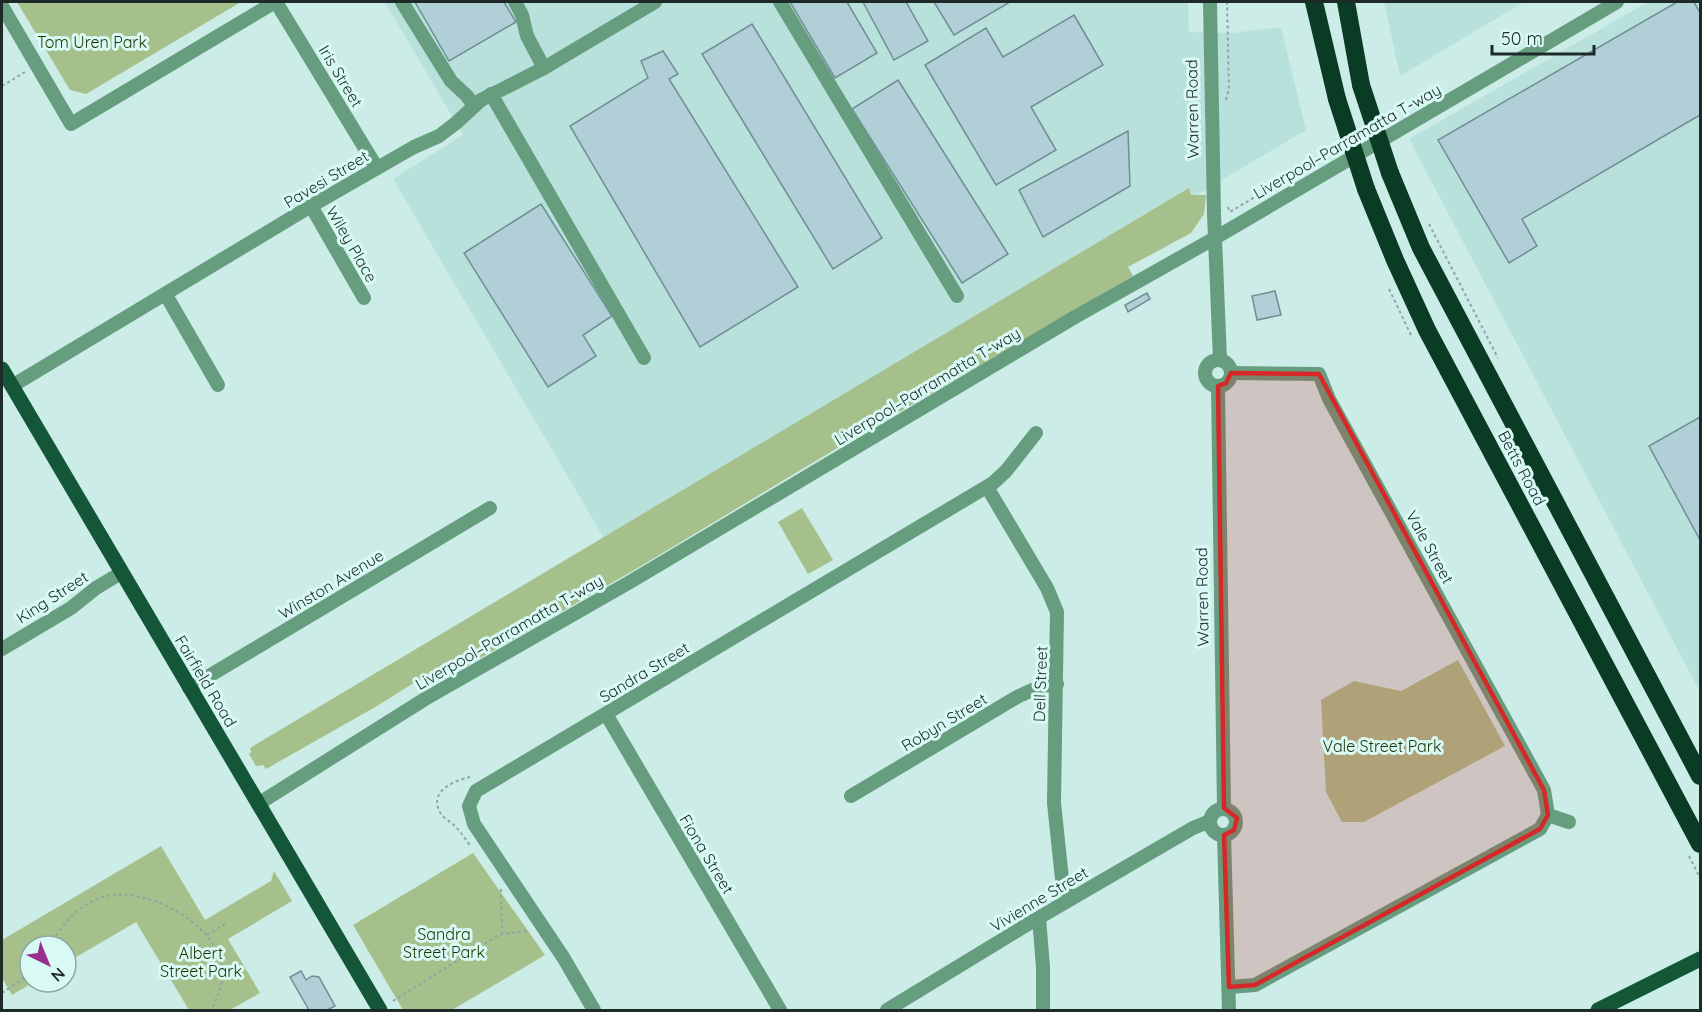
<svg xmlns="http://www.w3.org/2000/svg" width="1702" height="1012" viewBox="0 0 1702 1012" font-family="Quicksand,sans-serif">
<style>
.built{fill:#b9e1dc}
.green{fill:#a6c08c}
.building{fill:#b1cfd7;stroke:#718d95;stroke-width:1.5}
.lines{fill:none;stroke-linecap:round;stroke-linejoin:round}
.path{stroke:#8da6a3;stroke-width:2;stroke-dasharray:3 3;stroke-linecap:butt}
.minor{stroke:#669d7e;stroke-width:14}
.major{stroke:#145738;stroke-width:15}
.highway{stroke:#0a3c25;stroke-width:18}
.highway-bridge{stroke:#0a3c25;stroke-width:18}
.marked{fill:#d62828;fill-opacity:0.2;stroke:#d62828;stroke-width:4.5;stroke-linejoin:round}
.labels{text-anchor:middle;stroke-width:6;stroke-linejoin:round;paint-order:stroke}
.park-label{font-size:16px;fill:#1e3300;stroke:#d9f9f5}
.street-label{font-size:16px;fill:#1e2a28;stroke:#d9f9f5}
</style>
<rect width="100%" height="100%" fill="#ccece8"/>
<g class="built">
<path d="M 385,2 L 1188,2 L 1189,32 L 1232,33 L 1281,27 L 1306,130 L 608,545 L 393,179 L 463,135 Z"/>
<path d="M 1384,2 L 1524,2 L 1400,76 Z"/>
<path d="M 1648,2 L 1700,2 L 1700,692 L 1409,139 Z"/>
</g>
<g class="green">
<path d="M 17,2 L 241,2 L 86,94 L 70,90 Z"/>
<path d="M 1189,188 L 1191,195 L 1206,195 L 1204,214 L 1191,233 L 1128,267 L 1133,276 L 839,447 L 636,569 L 449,676 L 444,668 L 417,681 L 377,706 L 266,769 L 263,765 L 256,766 L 249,754 L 251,752 L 250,748 Z"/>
<path d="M 802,508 L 833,560 L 808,574 L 778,522 Z"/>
<path d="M 1458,660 L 1505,746 L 1364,822 L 1342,822 L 1326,792 L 1321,700 L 1354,681 L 1401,691 Z"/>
<path d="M 161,846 L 205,920 L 271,881 L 274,871 L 292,901 L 228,939 L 260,993 L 230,1010 L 189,1010 L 136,922 L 66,963 L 66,946 L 30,946 L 30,982 L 34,982 L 12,995 L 2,978 L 2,940 Z"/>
<path d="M 473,853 L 545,955 L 452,1010 L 403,1010 L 353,925 Z"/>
</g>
<g class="building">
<path d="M 415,2 L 504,2 L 516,22 L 449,61 Z"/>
<path d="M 790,2 L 847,2 L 877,53 L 835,78 Z"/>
<path d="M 863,2 L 906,2 L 928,41 L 894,60 Z"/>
<path d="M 934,2 L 1010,2 L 954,35 Z"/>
<path d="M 1677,2 L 1694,2 L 1700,13 L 1700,115 L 1522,219 L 1537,246 L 1509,263 L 1438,140 Z"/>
<path d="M 1074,15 L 1103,65 L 1031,107 L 1056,150 L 996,185 L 925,65 L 986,28 L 1003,57 Z"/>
<path d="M 752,24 L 882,238 L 833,269 L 702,54 Z"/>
<path d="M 663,51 L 678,74 L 669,79 L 798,287 L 700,347 L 570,126 L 648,78 L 641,61 Z"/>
<path d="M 898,80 L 1008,254 L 962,283 L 852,109 Z"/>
<path d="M 1128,131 L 1130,186 L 1043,237 L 1019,190 Z"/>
<path d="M 1287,174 L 1291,179 L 1276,188 L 1272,183 Z"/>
<path d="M 541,204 L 612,316 L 583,335 L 596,356 L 548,387 L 464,253 Z"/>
<path d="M 1275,291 L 1281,315 L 1257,320 L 1252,296 Z"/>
<path d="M 1147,293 L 1150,299 L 1128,312 L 1125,305 Z"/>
<path d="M 1700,417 L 1700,540 L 1649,446 Z"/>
<path d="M 301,971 L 306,980 L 312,976 L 319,977 L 335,1006 L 327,1010 L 309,1010 L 290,977 Z"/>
</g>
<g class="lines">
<g class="path">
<path d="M 2,86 L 25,72"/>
<path d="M 1226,100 L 1229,89 L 1227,2"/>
<path d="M 1228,207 L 1230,212 L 1258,195"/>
<path d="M 1429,224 L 1498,358"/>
<path d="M 1389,289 L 1411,335"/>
<path d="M 470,777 C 453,781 427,792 441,814 C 445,819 451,822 455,826 C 461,832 465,839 470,845"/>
<path d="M 1689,856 L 1700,878"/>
<path d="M 501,889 L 502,934"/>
<path d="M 207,935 L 225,924"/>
<path d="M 50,946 C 62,923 81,902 107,896 C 149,887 219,925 223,971 C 224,986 216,997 212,1010"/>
<path d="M 2,993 L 30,974"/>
<path d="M 393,1001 L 495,937 L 502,934 L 530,931"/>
</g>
<g class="minor">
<path d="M 276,2 L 377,168"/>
<path d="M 402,2 L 451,81 L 467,96 L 474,106"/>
<path d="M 515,2 L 522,15 L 527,36 L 544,68"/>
<path d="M 780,2 L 957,296"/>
<path d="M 1210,2 L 1214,214 L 1220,360"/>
<path d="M 2,6 L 71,124 L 275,2"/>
<path d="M 491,94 L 644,358"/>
<path d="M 311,206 L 364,298"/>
<path d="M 166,295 L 218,385"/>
<circle cx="1218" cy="373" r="13"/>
<path d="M 12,386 L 311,206 L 414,147 L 439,136 L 456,123 L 481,100 L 544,68 L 655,2"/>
<path d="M 1218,386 L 1224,808"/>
<path d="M 987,487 L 1047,588 L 1057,612 L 1054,803 L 1062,879 L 1071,899"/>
<path d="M 2,649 L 71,608 L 96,588 L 121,573"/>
<path d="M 189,688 L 490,508"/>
<path d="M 606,714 L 780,1010"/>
<path d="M 851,796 L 1017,697 L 1041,686 L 1057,684"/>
<path d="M 258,804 L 425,699 L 630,582 L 1075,317 L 1215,238 L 1617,2"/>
<circle cx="1223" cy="822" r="13"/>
<path d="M 1548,815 L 1569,822"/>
<path d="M 1224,835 L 1229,1010"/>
<path d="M 1039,918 L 1043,967 L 1043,1010"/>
<path d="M 1229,987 L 1255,985 L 1540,829 L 1548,815 L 1544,790 L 1329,399 L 1319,374 L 1231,373"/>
<path d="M 594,1010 L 563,957 L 474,824 L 469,806 L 476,791 L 993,483 L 1006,471 L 1036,433"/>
<path d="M 887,1010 L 1028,924 L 1193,828 L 1210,821"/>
</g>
<g class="major">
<path d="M 2,369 L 380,1010"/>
<path d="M 1598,1010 L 1700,959"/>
</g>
<g class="highway">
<path d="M 1314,2 L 1337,99"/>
<path d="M 1346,2 L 1361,85"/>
<path d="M 1390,173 L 1421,248 L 1700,776"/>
<path d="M 1366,189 L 1395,260 L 1427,330 L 1700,844"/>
</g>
<g class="highway-bridge">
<path d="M 1361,85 L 1390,173"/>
<path d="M 1337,99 L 1366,189"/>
</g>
</g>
<path class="marked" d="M 1231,373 L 1319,374 L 1544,790 L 1548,815 L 1540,829 L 1255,985 L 1229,987 L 1224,835 L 1234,830 L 1237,818 L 1224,808 L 1218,386 L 1226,383 Z"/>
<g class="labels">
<g class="park-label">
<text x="92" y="48">Tom Uren Park</text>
<text x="1382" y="752">Vale Street Park</text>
<text x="444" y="940">Sandra<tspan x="444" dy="18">Street Park</tspan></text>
<text x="201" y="959">Albert<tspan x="201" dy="18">Street Park</tspan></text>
</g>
<g class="street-label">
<text transform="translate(341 76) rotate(59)" y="6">Iris Street</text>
<text transform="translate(1192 109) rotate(-91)" y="6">Warren Road</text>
<text transform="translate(1347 141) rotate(-30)" y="6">Liverpool–Parramatta T-way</text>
<text transform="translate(326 179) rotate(-31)" y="6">Pavesi Street</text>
<text transform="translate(352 244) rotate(60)" y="6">Wiley Place</text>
<text transform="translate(927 386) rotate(-31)" y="6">Liverpool–Parramatta T-way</text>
<text transform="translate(1522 468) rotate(62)" y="6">Betts Road</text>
<text transform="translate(1430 547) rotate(61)" y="6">Vale Street</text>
<text transform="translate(331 584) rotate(-31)" y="6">Winston Avenue</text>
<text transform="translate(52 597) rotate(-33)" y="6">King Street</text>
<text transform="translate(1202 597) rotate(-91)" y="6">Warren Road</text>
<text transform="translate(509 632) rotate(-30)" y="6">Liverpool–Parramatta T-way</text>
<text transform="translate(644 672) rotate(-31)" y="6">Sandra Street</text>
<text transform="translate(206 681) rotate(59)" y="6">Fairfield Road</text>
<text transform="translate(1040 684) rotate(-88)" y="6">Dell Street</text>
<text transform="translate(944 722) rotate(-31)" y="6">Robyn Street</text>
<text transform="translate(707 854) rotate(59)" y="6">Fiona Street</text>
<text transform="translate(1039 899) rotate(-31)" y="6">Vivienne Street</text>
</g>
</g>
<rect width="1702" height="1012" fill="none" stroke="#1e2a28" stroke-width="6"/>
<g transform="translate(48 964) rotate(137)"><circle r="28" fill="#d9f9f5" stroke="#8ea6a3" stroke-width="1.5"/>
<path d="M0-4.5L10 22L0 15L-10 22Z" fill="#982e90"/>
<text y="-9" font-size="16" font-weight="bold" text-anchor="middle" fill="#1e2a28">N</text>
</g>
<path d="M1492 45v9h102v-9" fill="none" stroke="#1e2a28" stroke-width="3"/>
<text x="1501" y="45" font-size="18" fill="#1e2a28" stroke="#d9f9f5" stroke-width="4.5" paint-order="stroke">50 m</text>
</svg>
